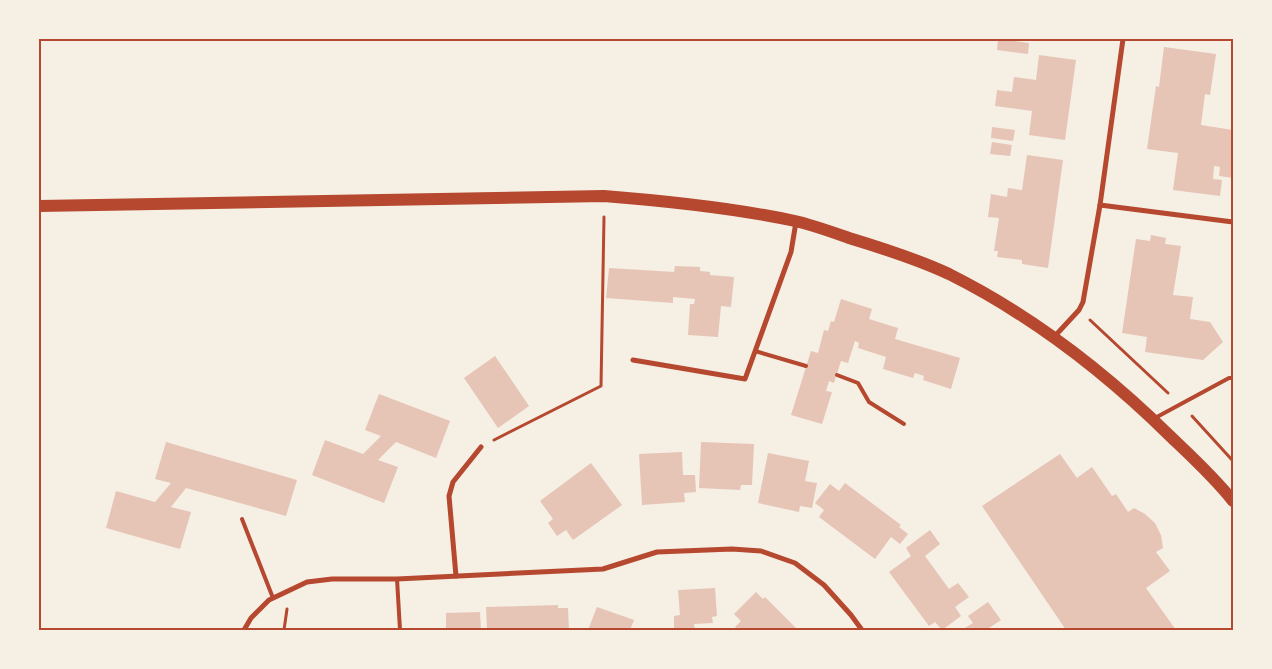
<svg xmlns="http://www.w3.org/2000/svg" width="1272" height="669" viewBox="0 0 1272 669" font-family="Raleway,sans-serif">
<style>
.building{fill:#e6c5b7}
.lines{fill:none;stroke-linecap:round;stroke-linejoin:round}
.path{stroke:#b5482f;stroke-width:3}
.service{stroke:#b5482f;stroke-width:4}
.minor{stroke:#b5482f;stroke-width:5}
.primary{stroke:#b5482f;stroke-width:12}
.neatline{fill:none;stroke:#b5482f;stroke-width:2}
</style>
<rect width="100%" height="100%" fill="#f6efe4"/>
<g class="building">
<path d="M 998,39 L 1029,43 L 1028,54 L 997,50 Z"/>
<path d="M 1164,47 L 1216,54 L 1210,95 L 1205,94 L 1201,125 L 1233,130 L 1233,178 L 1219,176 L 1220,167 L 1214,166 L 1213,179 L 1222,180 L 1220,196 L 1173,190 L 1178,153 L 1147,149 L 1156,86 L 1159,87 Z"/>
<path d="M 1039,55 L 1076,60 L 1065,140 L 1029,135 L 1032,111 L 995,106 L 997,90 L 1012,92 L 1014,77 L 1036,80 Z"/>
<path d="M 992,127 L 1015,130 L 1013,141 L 991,138 Z"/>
<path d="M 992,142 L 1012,145 L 1010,156 L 990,154 Z"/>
<path d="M 1027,155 L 1063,160 L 1048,268 L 1022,264 L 1022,260 L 997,257 L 998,251 L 994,251 L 999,218 L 988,217 L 991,194 L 1007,197 L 1008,188 L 1022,190 Z"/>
<path d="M 1151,235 L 1166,238 L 1165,244 L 1181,246 L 1173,295 L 1193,297 L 1190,319 L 1210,322 L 1223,342 L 1203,360 L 1145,352 L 1147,337 L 1122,333 L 1136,239 L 1150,241 Z"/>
<path d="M 675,266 L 700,267 L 700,271 L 710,272 L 710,275 L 734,277 L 731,307 L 721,306 L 718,337 L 688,335 L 690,304 L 694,304 L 695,299 L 673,297 L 673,303 L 606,298 L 609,268 L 674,272 Z"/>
<path d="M 841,299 L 872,309 L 869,319 L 898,328 L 895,339 L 960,358 L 951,389 L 923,380 L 924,376 L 915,373 L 913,378 L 883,369 L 886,357 L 858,348 L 859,343 L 855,341 L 848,363 L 841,361 L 834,383 L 829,381 L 826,391 L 832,392 L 822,424 L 791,415 L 811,351 L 818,353 L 824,330 L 828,331 L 831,321 L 834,322 Z"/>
<path d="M 495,356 L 529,406 L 498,428 L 464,378 Z"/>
<path d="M 379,394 L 450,421 L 436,458 L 396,442 L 378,460 L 398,467 L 384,503 L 312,475 L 325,440 L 363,454 L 381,436 L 365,430 Z"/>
<path d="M 166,442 L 297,480 L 286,516 L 186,488 L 171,507 L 191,512 L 180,549 L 106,528 L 116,491 L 155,502 L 171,483 L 155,479 Z"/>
<path d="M 701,442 L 754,444 L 752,485 L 741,485 L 740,490 L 699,488 Z"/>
<path d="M 682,452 L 683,475 L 695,475 L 696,492 L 684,493 L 685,502 L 642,505 L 639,454 Z"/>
<path d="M 768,453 L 809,461 L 805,481 L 817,483 L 812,508 L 800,506 L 799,512 L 758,503 Z"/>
<path d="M 1060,454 L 1077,478 L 1092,467 L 1112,496 L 1116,494 L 1128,512 L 1134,508 L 1145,514 L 1155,523 L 1161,535 L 1163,548 L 1156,552 L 1170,571 L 1146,588 L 1176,630 L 1066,630 L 982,506 Z"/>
<path d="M 591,463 L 622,505 L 573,540 L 566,530 L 557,536 L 548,523 L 553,519 L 540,501 Z"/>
<path d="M 845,483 L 901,525 L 899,527 L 908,534 L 900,544 L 891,537 L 875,559 L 819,517 L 824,510 L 815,503 L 830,484 L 839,491 Z"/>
<path d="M 930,530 L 940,544 L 925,556 L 949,589 L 958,583 L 969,597 L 955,607 L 961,616 L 942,630 L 935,622 L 929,626 L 889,572 L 911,556 L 906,548 Z"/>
<path d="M 715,588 L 717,616 L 712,617 L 713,623 L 694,624 L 695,630 L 674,630 L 674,616 L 680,615 L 678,590 Z"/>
<path d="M 756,592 L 763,599 L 765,597 L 798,630 L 738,630 L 735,627 L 741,621 L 734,614 Z"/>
<path d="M 988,602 L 1001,620 L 986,630 L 962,630 L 973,623 L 968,616 Z"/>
<path d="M 558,605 L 558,608 L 568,608 L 569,630 L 487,630 L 486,607 Z"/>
<path d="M 597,607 L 634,620 L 630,630 L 588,630 Z"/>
<path d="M 480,612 L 481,630 L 446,630 L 446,613 Z"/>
</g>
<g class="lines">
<g class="path">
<path d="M 1090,320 L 1168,393"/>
<path d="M 1192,416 L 1233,461"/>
<path d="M 494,440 L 601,386 L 604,217"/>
<path d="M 284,630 L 287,609"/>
</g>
<g class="service">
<path d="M 755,351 L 806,366"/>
<path d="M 837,375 L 858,383 L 869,402 L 904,424"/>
<path d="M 1155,418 L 1229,378 L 1233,378"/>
<path d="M 242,519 L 273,598"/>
<path d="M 397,579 L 400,630"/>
</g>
<g class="minor">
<path d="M 1100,205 L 1233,222"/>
<path d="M 1054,337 L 1079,310 L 1083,302 L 1100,205 L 1123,39"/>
<path d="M 633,360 L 745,379 L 791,252 L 796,222"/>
<path d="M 456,576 L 449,496 L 453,482 L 481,447"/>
<path d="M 244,630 L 251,618 L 269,600 L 307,582 L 332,579 L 397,579 L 603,569 L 657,552 L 732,549 L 761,551 L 795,563 L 824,585 L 851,615 L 862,630"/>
</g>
<path class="primary" d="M 39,206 L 604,196 C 667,201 734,208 795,221 C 813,225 832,232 849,238 C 882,248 917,259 949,274 C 1031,315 1105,372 1170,436 C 1192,457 1214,477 1233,501"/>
</g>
<rect width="1272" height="669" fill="none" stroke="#f6efe4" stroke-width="80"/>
<rect x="40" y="40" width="1192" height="589" class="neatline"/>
</svg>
